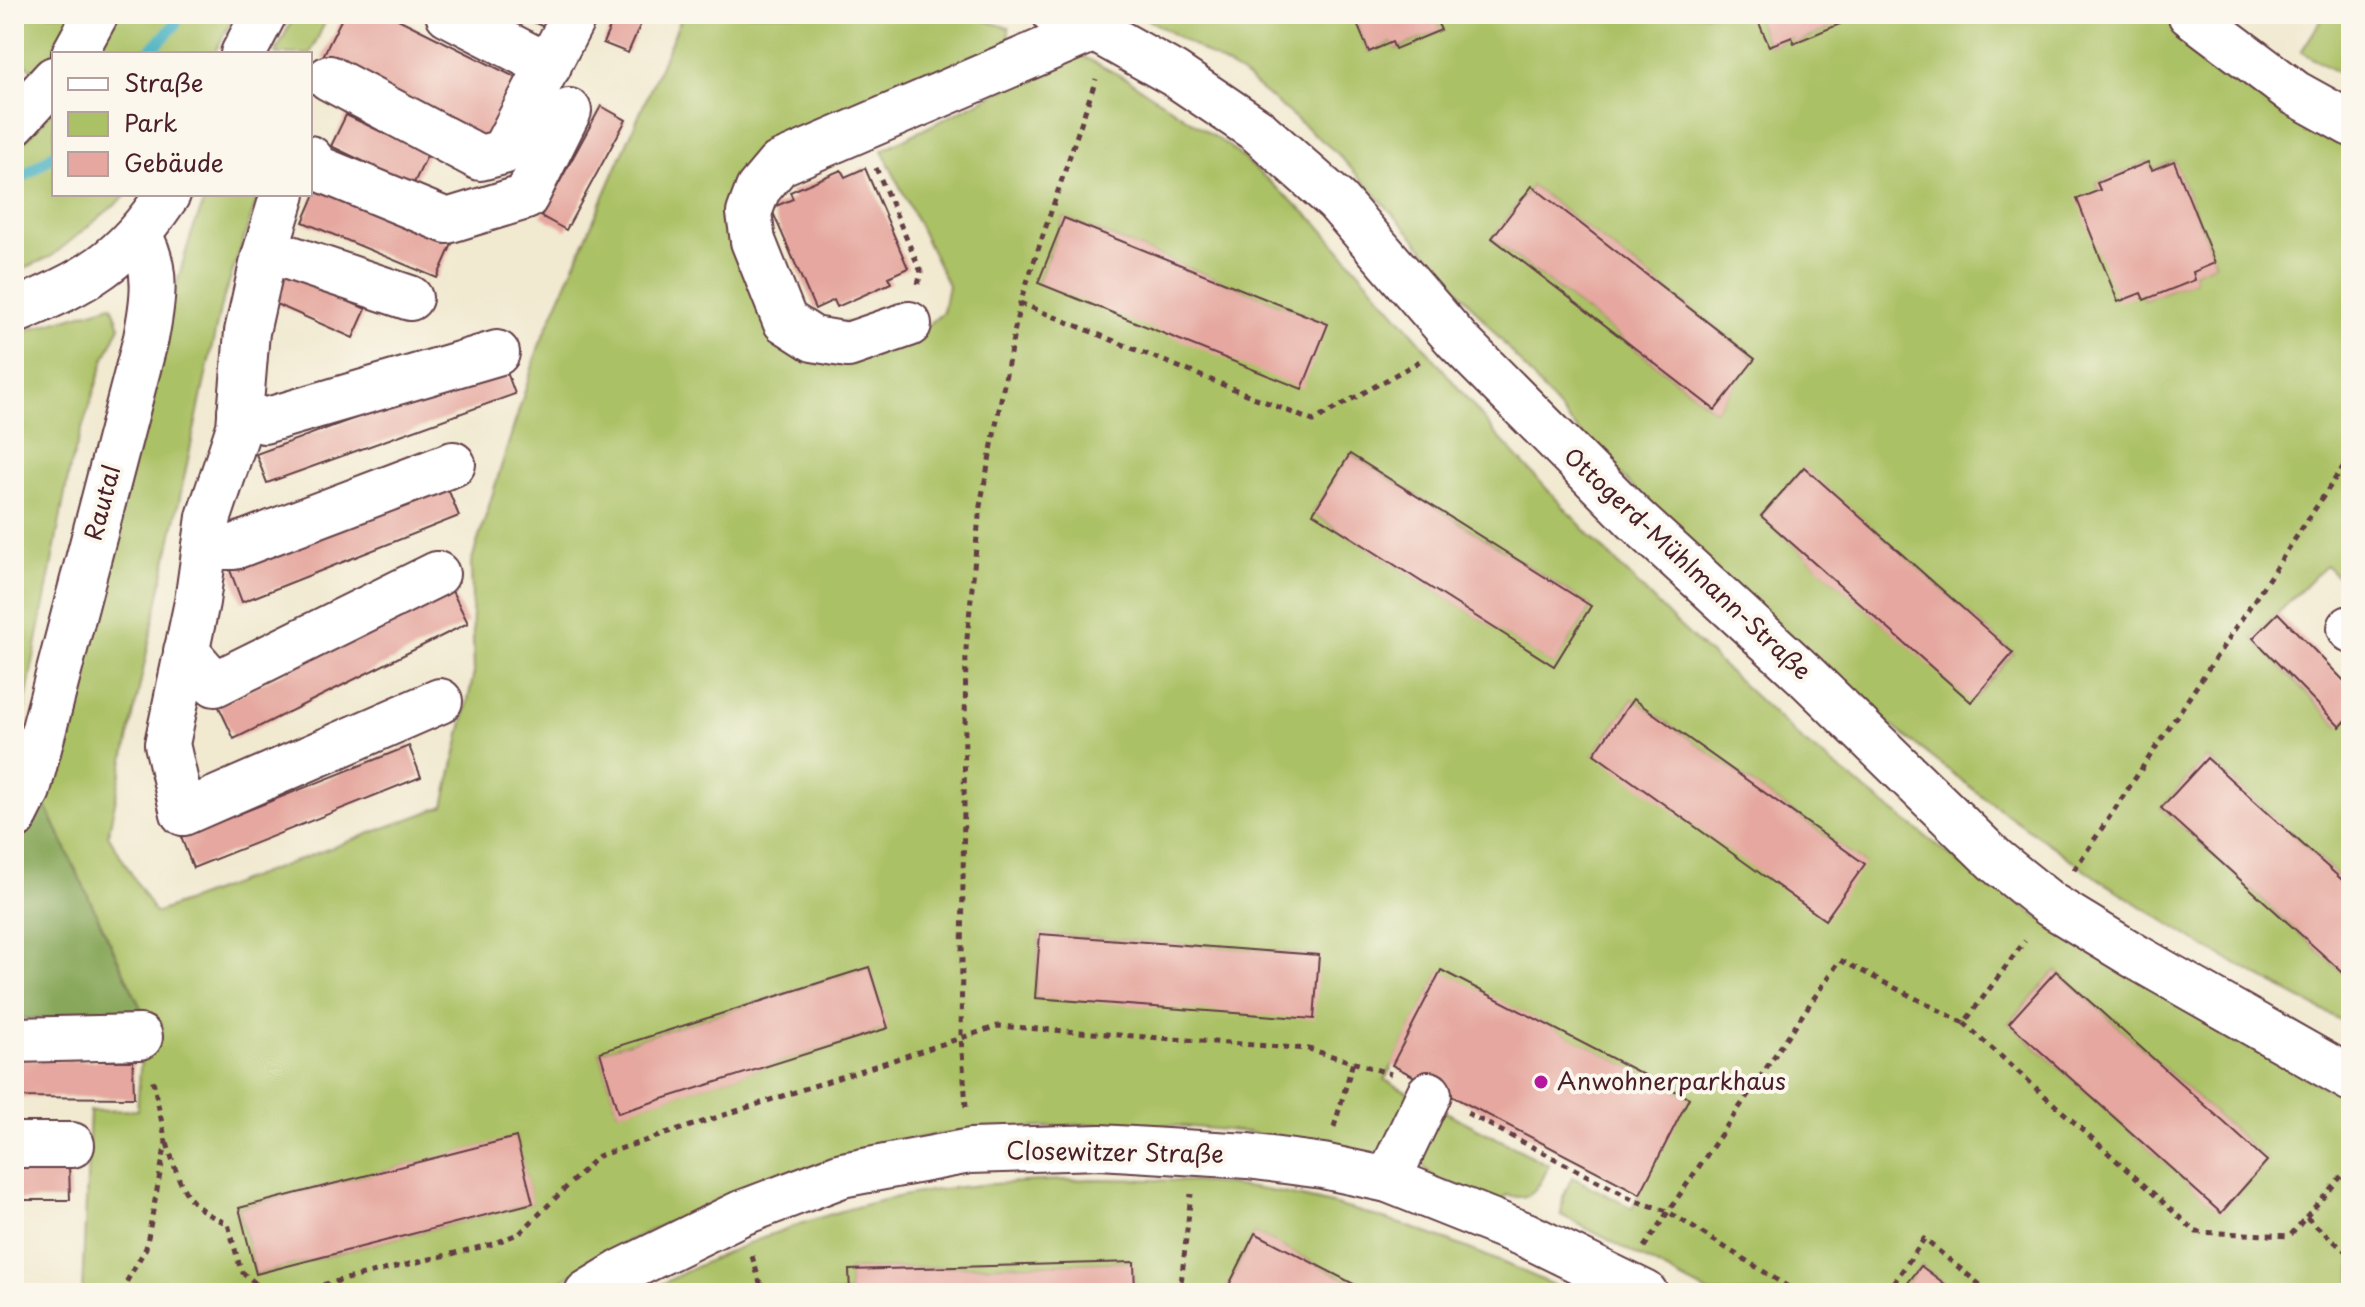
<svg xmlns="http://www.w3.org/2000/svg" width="2365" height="1307" viewBox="0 0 2365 1307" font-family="'Playpen Sans',sans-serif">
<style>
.green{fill:#abc165;stroke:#7a7048;stroke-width:2;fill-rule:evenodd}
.forest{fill:#88a75a;stroke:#696342;stroke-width:2}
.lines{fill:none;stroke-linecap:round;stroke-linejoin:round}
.stream{stroke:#41aebf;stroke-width:12}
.building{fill:#e5a79f}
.minor-casing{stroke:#633d44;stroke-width:48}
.path{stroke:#633d44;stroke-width:5;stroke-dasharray:6 6;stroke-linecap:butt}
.minor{stroke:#fff;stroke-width:44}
.poi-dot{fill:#b5179e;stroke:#fbf7ec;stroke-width:3}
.labels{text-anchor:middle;stroke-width:8;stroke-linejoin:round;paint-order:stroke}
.street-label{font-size:24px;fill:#4a1f2b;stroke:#fbf7ec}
.poi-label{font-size:24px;fill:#4a1f2b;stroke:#fbf7ec;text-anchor:start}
</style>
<rect width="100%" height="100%" fill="#fbf7ec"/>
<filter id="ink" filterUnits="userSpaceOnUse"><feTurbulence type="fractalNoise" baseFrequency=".0125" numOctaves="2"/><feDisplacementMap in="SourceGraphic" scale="16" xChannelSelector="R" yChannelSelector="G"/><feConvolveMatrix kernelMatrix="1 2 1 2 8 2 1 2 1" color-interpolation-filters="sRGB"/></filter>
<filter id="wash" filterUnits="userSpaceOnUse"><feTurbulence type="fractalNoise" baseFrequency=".006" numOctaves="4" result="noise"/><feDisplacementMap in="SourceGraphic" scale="32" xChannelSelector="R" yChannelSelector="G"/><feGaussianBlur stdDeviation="1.8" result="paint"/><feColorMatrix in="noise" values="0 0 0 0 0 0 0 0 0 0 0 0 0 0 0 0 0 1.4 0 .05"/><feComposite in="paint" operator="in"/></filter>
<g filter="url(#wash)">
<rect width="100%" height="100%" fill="#f1e9d0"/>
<g class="green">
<path d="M 14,14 L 83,14 L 38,77 L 14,51 Z"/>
<path d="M 113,14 L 235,14 L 214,54 L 95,54 Z"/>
<path d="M 295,14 L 329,14 L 310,54 L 275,54 Z"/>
<path d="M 683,14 L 964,14 L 1009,28 L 1009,42 L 758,165 L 769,315 L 923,330 L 943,312 L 948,285 L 882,150 L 1077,53 L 1127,79 L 1230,147 L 1317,223 L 1419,340 L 1495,433 L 1598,544 L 1672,619 L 1804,742 L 1960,863 L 2032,913 L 2260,1053 L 2351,1101 L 2351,1293 L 1957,1293 L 1921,1266 L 1900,1293 L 1709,1293 L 1561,1215 L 1563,1197 L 1572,1177 L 1632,1208 L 1688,1098 L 1441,971 L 1385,1080 L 1418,1097 L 1379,1153 L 1366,1158 L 1248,1132 L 1169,1125 L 1089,1124 L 945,1134 L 878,1145 L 739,1190 L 628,1241 L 540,1293 L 82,1293 L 90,1111 L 137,1110 L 144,1015 L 42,798 L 164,328 L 191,235 L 207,194 L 259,194 L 220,309 L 108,835 L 155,913 L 444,806 L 474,673 L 471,563 L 539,346 ZM 1064,218 L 1327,324 L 1038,283 ZM 1351,454 L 1591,606 L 1554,665 L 1313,513 ZM 1633,699 L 1865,864 L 1594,754 ZM 1040,934 L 1318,955 L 1319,955 L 1069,1000 L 1035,997 ZM 869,967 L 887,1028 L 618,1112 L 600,1052 ZM 2056,971 L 2267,1161 L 2221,1212 L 2009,1023 ZM 516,1138 L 532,1203 L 256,1274 L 239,1208 Z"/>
<path d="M 1139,14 L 1353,14 L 1369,52 L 1392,42 L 1396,49 L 1440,30 L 1437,22 L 1457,14 L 1755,14 L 1769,46 L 1792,37 L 1795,43 L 1839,24 L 1837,17 L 1843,14 L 2162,14 L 2182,30 L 2351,135 L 2351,590 L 2326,565 L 2253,638 L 2339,726 L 2351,715 L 2351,888 L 2207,758 L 2161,808 L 2351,980 L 2351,1026 L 2207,948 L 2094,876 L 1983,797 L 1879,716 L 1788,638 L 1698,555 L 1571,423 L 1413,236 L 1337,153 L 1242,74 ZM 2174,161 L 2215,263 L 2193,272 L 2195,280 L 2144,300 L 2097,183 L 2148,162 L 2152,170 ZM 1532,186 L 1754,358 L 1715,410 L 1492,238 ZM 1804,468 L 2013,653 L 1972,701 L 1761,516 Z"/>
<path d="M 2325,14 L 2351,14 L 2351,80 L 2301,52 Z"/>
<path d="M 54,109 L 54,194 L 128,194 L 52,256 L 14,273 L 14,152 Z"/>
<path d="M 112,305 L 120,326 L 104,360 L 70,467 L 14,763 L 14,334 Z"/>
<path d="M 1434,1106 L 1549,1165 C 1539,1187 1533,1203 1506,1195 L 1502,1203 L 1434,1178 L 1424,1167 L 1419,1155 Z"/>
<path d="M 1091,1179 C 1140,1179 1189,1180 1238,1186 C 1353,1201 1465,1243 1570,1293 L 1371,1293 L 1255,1233 L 1225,1293 L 1135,1293 L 1133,1262 L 849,1270 L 850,1293 L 646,1293 C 735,1242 849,1201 951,1188 C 997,1182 1044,1181 1091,1179 Z"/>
</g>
<path class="forest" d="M 42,798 L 144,1015 L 14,1019 L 14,849 L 20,844 Z"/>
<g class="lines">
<g class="stream">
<path d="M 147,54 L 174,26 L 180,14"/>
<path d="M 14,183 L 54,155"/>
</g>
</g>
<g id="blocks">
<g class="building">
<path d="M 344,14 L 388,14 L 525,82 L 494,143 L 322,58 Z"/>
<path d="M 516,14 L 553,14 L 546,28 Z"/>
<path d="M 616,14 L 645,14 L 628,53 L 603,43 Z"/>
<path d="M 1353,14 L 1457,14 L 1437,22 L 1441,30 L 1395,49 L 1392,42 L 1369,52 Z"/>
<path d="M 1755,14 L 1843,14 L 1837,17 L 1840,24 L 1794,43 L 1792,37 L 1769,46 Z"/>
<path d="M 601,106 L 626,120 L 566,230 L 541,216 Z"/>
<path d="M 346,115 L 428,154 L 413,185 L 331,146 Z"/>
<path d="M 2174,161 L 2215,263 L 2193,272 L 2195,280 L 2144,300 L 2141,293 L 2118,302 L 2077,199 L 2100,190 L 2097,183 L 2148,162 L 2152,170 Z"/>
<path d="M 865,168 L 908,268 L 888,277 L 891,283 L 837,307 L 834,300 L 815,309 L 771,208 L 793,199 L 790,192 L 841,170 L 845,177 Z"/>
<path d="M 1532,186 L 1755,359 L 1715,410 L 1492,238 Z"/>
<path d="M 318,187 L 452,244 L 437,278 L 303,222 Z"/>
<path d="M 1064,218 L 1328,324 L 1302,389 L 1038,283 Z"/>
<path d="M 280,271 L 366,309 L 353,338 L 267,300 Z"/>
<path d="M 504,364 L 515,394 L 267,483 L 256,454 Z"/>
<path d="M 1350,454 L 1591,606 L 1554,666 L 1313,513 Z"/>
<path d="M 1804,467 L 2013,653 L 1971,702 L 1761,516 Z"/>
<path d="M 446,484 L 459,516 L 242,602 L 230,570 Z"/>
<path d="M 451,589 L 468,623 L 234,739 L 218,705 Z"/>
<path d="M 2278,613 L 2351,688 L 2351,715 L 2340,727 L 2253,638 Z"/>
<path d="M 1633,699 L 1865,864 L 1825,920 L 1594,754 Z"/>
<path d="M 409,746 L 421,777 L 193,868 L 181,837 Z"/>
<path d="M 2207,758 L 2351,888 L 2351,980 L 2161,808 Z"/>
<path d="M 1040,934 L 1319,955 L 1314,1019 L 1035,998 Z"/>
<path d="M 869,967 L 888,1028 L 618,1113 L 600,1052 Z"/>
<path d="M 1441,970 L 1689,1098 L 1640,1194 L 1392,1065 Z"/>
<path d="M 2056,971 L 2267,1161 L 2221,1213 L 2009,1023 Z"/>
<path d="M 14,1060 L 133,1061 L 134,1098 L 14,1097 Z"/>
<path d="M 516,1137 L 533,1203 L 256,1274 L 239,1208 Z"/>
<path d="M 14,1164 L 69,1164 L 70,1200 L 14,1200 Z"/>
<path d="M 1255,1233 L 1371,1293 L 1225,1293 Z"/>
<path d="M 1134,1262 L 1135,1293 L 850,1293 L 849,1270 Z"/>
<path d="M 1921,1266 L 1957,1293 L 1900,1293 Z"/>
</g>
</g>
</g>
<g filter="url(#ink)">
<use href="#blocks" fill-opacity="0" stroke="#633d44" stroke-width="2"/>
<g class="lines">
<defs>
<g id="minor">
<path d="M 448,14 L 549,66"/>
<path d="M 1055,14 L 1094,29 L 1174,74 L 1257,130 L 1337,201 L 1457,340 L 1635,519 L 1804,674 L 1995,860 L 2051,905 L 2138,958 L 2351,1079"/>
<path d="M 2190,14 L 2295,93 L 2351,124"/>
<path d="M 74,54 L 96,14"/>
<path d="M 243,54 L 264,14"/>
<path d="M 329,78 L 480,158 L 503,152 L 575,14"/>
<path d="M 14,123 L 54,79"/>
<path d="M 310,158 L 318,168 L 447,221 L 526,197 L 569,111"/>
<path d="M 283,194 L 263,260 L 247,332 L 239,427 L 209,517 L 197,602 L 167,744 L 183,813 L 440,701"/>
<path d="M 267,250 L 410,298"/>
<path d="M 14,312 C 88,280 122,263 168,194"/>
<path d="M 909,324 L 848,345 L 813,339 L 785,321 L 753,241 L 749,213 L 758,189 L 779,164 L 1094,29"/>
<path d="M 240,411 L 264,421 L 497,353"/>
<path d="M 205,547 L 234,547 L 453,464"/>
<path d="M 2350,628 L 2351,630"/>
<path d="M 186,651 L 215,684 L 437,574"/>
<path d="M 14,818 L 28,790 L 146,338 C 153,302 159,268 139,235"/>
<path d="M 14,1040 L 140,1037"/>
<path d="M 14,1145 L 72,1145"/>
<path d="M 1388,1180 L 1429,1094"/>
<path d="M 587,1293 L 623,1271 L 739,1214 L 842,1175 L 970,1151 L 1100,1147 L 1248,1156 L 1323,1166 L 1388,1180 L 1526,1235 L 1645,1293"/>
</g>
</defs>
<use href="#minor" class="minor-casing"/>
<g class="path">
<path d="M 876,168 L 921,272 L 918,284"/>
<path d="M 1020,303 L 1313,421 L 1420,361"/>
<path d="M 2074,870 L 2351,455"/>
<path d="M 1964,1023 L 2196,1232 L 2290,1236 L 2306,1217 L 2351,1256"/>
<path d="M 966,1107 L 961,1037 L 966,649 L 980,506 L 1020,303 L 1096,79"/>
<path d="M 1467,1113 L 1636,1201 L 1667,1211 L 1798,1293"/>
<path d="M 1334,1127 L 1353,1062"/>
<path d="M 167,1143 C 181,1186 183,1205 228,1224 L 241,1271 L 267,1293"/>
<path d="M 2306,1217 L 2351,1165"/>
<path d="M 1644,1247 L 1840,960 L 1964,1023 L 2025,941"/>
<path d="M 752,1256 L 763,1293"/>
<path d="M 123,1293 L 124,1286 L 146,1248 L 166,1142 L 152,1076"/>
<path d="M 288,1293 L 493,1244 L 520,1233 L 598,1156 L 998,1026 L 1309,1049 L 1391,1074"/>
<path d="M 1180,1293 L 1191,1194"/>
<path d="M 1887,1293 L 1924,1239 L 1990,1293"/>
</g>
<use href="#minor" class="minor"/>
</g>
</g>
<circle class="poi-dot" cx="1541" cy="1082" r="8"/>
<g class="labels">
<g class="street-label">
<text transform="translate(103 503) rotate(-75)" y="8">Rautal</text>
<text transform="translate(1687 564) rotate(43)" y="8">Ottogerd-Mühlmann-Straße</text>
<text transform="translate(1115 1153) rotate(1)" y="8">Closewitzer Straße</text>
</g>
<g class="poi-label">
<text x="1557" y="1090">Anwohnerparkhaus</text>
</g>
</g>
<rect width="2365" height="1307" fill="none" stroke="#fbf7ec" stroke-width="48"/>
<rect x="52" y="52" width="260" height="144" fill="#fbf7ec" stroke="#b4a19f" stroke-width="2"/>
<rect x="68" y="78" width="40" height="12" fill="#ffffff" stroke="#b4a19f" stroke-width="2"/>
<text x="124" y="92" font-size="24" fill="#4a1f2b">Straße</text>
<rect x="68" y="112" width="40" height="24" fill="#abc165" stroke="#b4a19f" stroke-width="2"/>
<text x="124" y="132" font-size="24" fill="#4a1f2b">Park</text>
<rect x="68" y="152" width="40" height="24" fill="#e5a79f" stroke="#b4a19f" stroke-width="2"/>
<text x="124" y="172" font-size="24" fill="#4a1f2b">Gebäude</text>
</svg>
